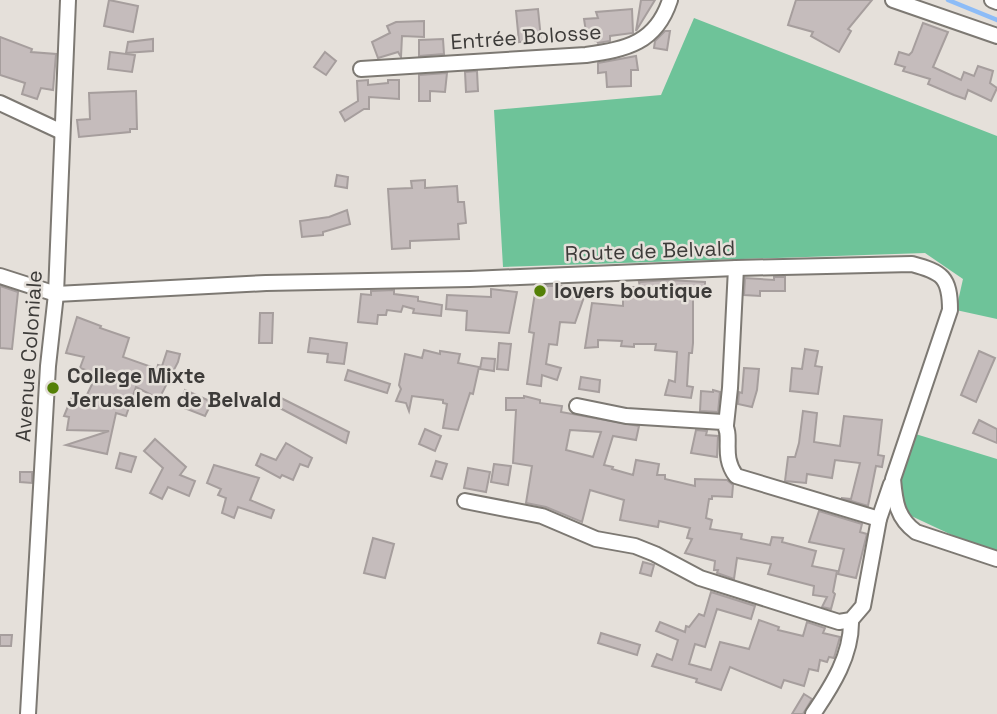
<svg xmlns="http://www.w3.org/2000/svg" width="997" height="714" viewBox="0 0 997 714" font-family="'Space Grotesk',sans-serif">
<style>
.green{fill:#6ec399}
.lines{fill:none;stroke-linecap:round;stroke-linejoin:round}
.stream{stroke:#8dbcf7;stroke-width:4.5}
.building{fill:#c5bcbc;stroke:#a69e9d;stroke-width:2;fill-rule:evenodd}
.street-casing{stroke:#7d7973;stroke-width:18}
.street{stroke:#fff;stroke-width:14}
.poi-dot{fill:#548006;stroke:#e5e0da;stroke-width:2.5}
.labels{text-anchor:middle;stroke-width:5;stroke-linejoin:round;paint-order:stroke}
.street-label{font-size:21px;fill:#3d3b39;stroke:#e5e0da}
.poi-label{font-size:21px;font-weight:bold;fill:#3d3b39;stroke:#e5e0da;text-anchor:start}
</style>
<rect width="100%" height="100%" fill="#e5e0da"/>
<g class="green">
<path d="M 694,18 L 997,136 L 997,319 L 956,310 L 963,279 L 925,253 L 503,267 L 494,110 L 661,95 Z"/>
<path d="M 909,432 L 997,459 L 997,551 L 969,543 L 907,514 L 892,482 Z"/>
</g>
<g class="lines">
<path class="stream" d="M 948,0 L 997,20"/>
</g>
<g class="building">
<path d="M 109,0 L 138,6 L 133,32 L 104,26 Z"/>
<path d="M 641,0 L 655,0 L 636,31 Z"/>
<path d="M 796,0 L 872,0 L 848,29 L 851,31 L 839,52 L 811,36 L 813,32 L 788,25 Z"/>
<path d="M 538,9 L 541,39 L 519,42 L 516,11 Z"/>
<path d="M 632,9 L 633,33 L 610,36 L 610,41 L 598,43 L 597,41 L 595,41 L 593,32 L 586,32 L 584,19 L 598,18 L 596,12 Z"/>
<path d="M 424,21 L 424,37 L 402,36 L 401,57 L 398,52 L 378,58 L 372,42 L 390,33 L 387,26 L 396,22 Z"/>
<path d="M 923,23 L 948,32 L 933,67 L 961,80 L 964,72 L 974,76 L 978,66 L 993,71 L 990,83 L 997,88 L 991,101 L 968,90 L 965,99 L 954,95 L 928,84 L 930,79 L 903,71 L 905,67 L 895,64 L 899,52 L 909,55 L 912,52 Z"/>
<path d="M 665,31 L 670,31 L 667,50 L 654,48 L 655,41 Z"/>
<path d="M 0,37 L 32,49 L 31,52 L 56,54 L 53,90 L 41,88 L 37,99 L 22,94 L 25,83 L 0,75 Z"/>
<path d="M 153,39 L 153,51 L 126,53 L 128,42 Z"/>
<path d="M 443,39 L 444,54 L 419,56 L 419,40 Z"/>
<path d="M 110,52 L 135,55 L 132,72 L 108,69 Z"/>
<path d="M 325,52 L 336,61 L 326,75 L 314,67 Z"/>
<path d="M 636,56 L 638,70 L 631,70 L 631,86 L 607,87 L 606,72 L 598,73 L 598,63 Z"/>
<path d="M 477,71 L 478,91 L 466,92 L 465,72 Z"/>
<path d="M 447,73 L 445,92 L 430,91 L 430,101 L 419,101 L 419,75 Z"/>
<path d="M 368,80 L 368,85 L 388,83 L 388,80 L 399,80 L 399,99 L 369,97 L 369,109 L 364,109 L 345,121 L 340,112 L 358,101 L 357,81 Z"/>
<path d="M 136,91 L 137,129 L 130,129 L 130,132 L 79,137 L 77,120 L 90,119 L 89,93 Z"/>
<path d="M 337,175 L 348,177 L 347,188 L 335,186 Z"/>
<path d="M 425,180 L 425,188 L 457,186 L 458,202 L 464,202 L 466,223 L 458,224 L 459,239 L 410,241 L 410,248 L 392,249 L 388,189 L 412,188 L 411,181 Z"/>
<path d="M 347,210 L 350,224 L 323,232 L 323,235 L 302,237 L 300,221 L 329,217 Z"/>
<path d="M 774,277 L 785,277 L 785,291 L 760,291 L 760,296 L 744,295 L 745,278 L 774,280 Z"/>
<path d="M 667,280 L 705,282 L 705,297 L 693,297 L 693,343 L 692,353 L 689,353 L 687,386 L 693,387 L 691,398 L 665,395 L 669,380 L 675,382 L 677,352 L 655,350 L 656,344 L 634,344 L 634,347 L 621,346 L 622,341 L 598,340 L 598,347 L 585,348 L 592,303 L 623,306 L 623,287 L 640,287 L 639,282 Z"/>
<path d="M 0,286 L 18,292 L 12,349 L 0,348 Z"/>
<path d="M 536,286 L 565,286 L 564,294 L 584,297 L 575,323 L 560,322 L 557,345 L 549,344 L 546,364 L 561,368 L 557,380 L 542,375 L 541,386 L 527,384 L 534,333 L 529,332 Z"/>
<path d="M 491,289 L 517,292 L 509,333 L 466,330 L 467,311 L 446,309 L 447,295 L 491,297 Z"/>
<path d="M 394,290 L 394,294 L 418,297 L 418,301 L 442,305 L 441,316 L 413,313 L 414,309 L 403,306 L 401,312 L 387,310 L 386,315 L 378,315 L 377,324 L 358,322 L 361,294 L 371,295 L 371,291 Z"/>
<path d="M 260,313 L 273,313 L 272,343 L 259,343 Z"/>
<path d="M 77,317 L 101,326 L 100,328 L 129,338 L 123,357 L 157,369 L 158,365 L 162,366 L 167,351 L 180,354 L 178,362 L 159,399 L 136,387 L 126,416 L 116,413 L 107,454 L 66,445 L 109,431 L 67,430 L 69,417 L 64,416 L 71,399 L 82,405 L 97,374 L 80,368 L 84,357 L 66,353 Z"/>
<path d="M 310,338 L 347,343 L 344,364 L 327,362 L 328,354 L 308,352 Z"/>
<path d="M 499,343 L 511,344 L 508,370 L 497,369 Z"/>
<path d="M 805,349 L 818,351 L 815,366 L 822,367 L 818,394 L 790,391 L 792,368 L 802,369 Z"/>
<path d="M 424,350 L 440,354 L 440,351 L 460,354 L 458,363 L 479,367 L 473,394 L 470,393 L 458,430 L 443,428 L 447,404 L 443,403 L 443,400 L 412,396 L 409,411 L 406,403 L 396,401 L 401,389 L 399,385 L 405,354 L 422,358 Z"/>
<path d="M 979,351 L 995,358 L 976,402 L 961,395 Z"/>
<path d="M 482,358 L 495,359 L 494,371 L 480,369 Z"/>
<path d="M 744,368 L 759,369 L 757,390 L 752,407 L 738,404 L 739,392 L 742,393 Z"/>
<path d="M 348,370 L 390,384 L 387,393 L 345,380 Z"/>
<path d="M 581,377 L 600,380 L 599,392 L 579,389 Z"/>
<path d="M 185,390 L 212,402 L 205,416 L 179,406 Z"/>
<path d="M 713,390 L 720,392 L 718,412 L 700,411 L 701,391 L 713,392 Z"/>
<path d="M 524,396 L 540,400 L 540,403 L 562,406 L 561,412 L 639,426 L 636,440 L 613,436 L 604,465 L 613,467 L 612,469 L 633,475 L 636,460 L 659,464 L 657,475 L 665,475 L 665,479 L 695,486 L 695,479 L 727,480 L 733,485 L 732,497 L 712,496 L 712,499 L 709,499 L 706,518 L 712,520 L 710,529 L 742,534 L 741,539 L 770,545 L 772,537 L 783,538 L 782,542 L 816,551 L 812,566 L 837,571 L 833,592 L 835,594 L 831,609 L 822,607 L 827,597 L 813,595 L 814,586 L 768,574 L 771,564 L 737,558 L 734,579 L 717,573 L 718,570 L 714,570 L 715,561 L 685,553 L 692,539 L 687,538 L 690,528 L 659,521 L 658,527 L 620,520 L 624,500 L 590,490 L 582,522 L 546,507 L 526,503 L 532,466 L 513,463 L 516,410 L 506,410 L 506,398 L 524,398 ZM 570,430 L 601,432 L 593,457 L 566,450 Z"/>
<path d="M 281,398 L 349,432 L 346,443 L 276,406 Z"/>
<path d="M 803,411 L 817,413 L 814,442 L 840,446 L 844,416 L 882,420 L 878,455 L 884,456 L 882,467 L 876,466 L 868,506 L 841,498 L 851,499 L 860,463 L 835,460 L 832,478 L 807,474 L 806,483 L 785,481 L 788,457 L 795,457 L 799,443 Z"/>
<path d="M 979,420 L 997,429 L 997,443 L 973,433 Z"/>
<path d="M 425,429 L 441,436 L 435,451 L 419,444 Z"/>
<path d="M 696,430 L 707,431 L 706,435 L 718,436 L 717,457 L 691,453 Z"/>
<path d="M 155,439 L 186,467 L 180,475 L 195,481 L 189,496 L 168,487 L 162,499 L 150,493 L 163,468 L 144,451 Z"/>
<path d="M 286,443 L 312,458 L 308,467 L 300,464 L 293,480 L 282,475 L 280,478 L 256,465 L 261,454 L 276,460 Z"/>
<path d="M 120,453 L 136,457 L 131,472 L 116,468 Z"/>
<path d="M 436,461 L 447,464 L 442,479 L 431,476 Z"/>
<path d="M 494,464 L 511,466 L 508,485 L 491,482 Z"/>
<path d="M 214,465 L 259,478 L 250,500 L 274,510 L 271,518 L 238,507 L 234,518 L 222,513 L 226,498 L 218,495 L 221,489 L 207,483 Z"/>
<path d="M 468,468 L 490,472 L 486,492 L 464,488 Z"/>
<path d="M 20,472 L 32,472 L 32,483 L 20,482 Z"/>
<path d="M 819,511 L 862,524 L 860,532 L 867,534 L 856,578 L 838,574 L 844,549 L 809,542 Z"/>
<path d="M 373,538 L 394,544 L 385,578 L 364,573 Z"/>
<path d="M 643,562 L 654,565 L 651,576 L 640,573 Z"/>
<path d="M 711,592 L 755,606 L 751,619 L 717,609 L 705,647 L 695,644 L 689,664 L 711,670 L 720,642 L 749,649 L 759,620 L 779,627 L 778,630 L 803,636 L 807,622 L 825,628 L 823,633 L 840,637 L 834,658 L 829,657 L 827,662 L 820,660 L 818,671 L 809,669 L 804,686 L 784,680 L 781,688 L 730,667 L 721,690 L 696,682 L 697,679 L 652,666 L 657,654 L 672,660 L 678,640 L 656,631 L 660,622 L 685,632 L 686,626 L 689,627 L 699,614 L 704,616 Z"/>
<path d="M 601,633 L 640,645 L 637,655 L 598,643 Z"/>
<path d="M 0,635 L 12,635 L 11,646 L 0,646 Z"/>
<path d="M 804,694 L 812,699 L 803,714 L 792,714 Z"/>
</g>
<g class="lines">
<defs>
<g id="street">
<path d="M 893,0 L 997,36"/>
<path d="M 992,0 L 997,2"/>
<path d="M 361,69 L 586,55 C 627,49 656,43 670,0"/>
<path d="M 0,103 L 62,132"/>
<path d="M 0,276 L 56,294 L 266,283 L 470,279 L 736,268 L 912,264 C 942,272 950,277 950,310 L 893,479 C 895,502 897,518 916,532 L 997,559"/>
<path d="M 577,406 L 626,416 L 723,422 C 734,436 720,454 736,476 L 879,519"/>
<path d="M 726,425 L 730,388 L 736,268"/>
<path d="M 465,501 L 542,516 L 596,539 L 635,546 L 655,554 L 700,578 L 839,622 L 851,620 L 863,606 L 879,519 L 891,484"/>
<path d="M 28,714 L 48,366 L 56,294 L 68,0"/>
<path d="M 813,714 C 832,686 852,655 851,620"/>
</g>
</defs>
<use href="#street" class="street-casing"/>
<use href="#street" class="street"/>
</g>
<g class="poi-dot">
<circle cx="540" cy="291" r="7"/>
<circle cx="53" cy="388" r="7"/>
</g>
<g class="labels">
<g class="street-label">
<text transform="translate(526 37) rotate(-4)" y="7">Entrée Bolosse</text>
<text transform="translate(650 251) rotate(-2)" y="7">Route de Belvald</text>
<text transform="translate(29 356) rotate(-86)" y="7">Avenue Coloniale</text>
</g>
<g class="poi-label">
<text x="554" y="298">lovers boutique</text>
<text x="67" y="383">College Mixte<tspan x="67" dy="24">Jerusalem de Belvald</tspan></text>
</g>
</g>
</svg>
